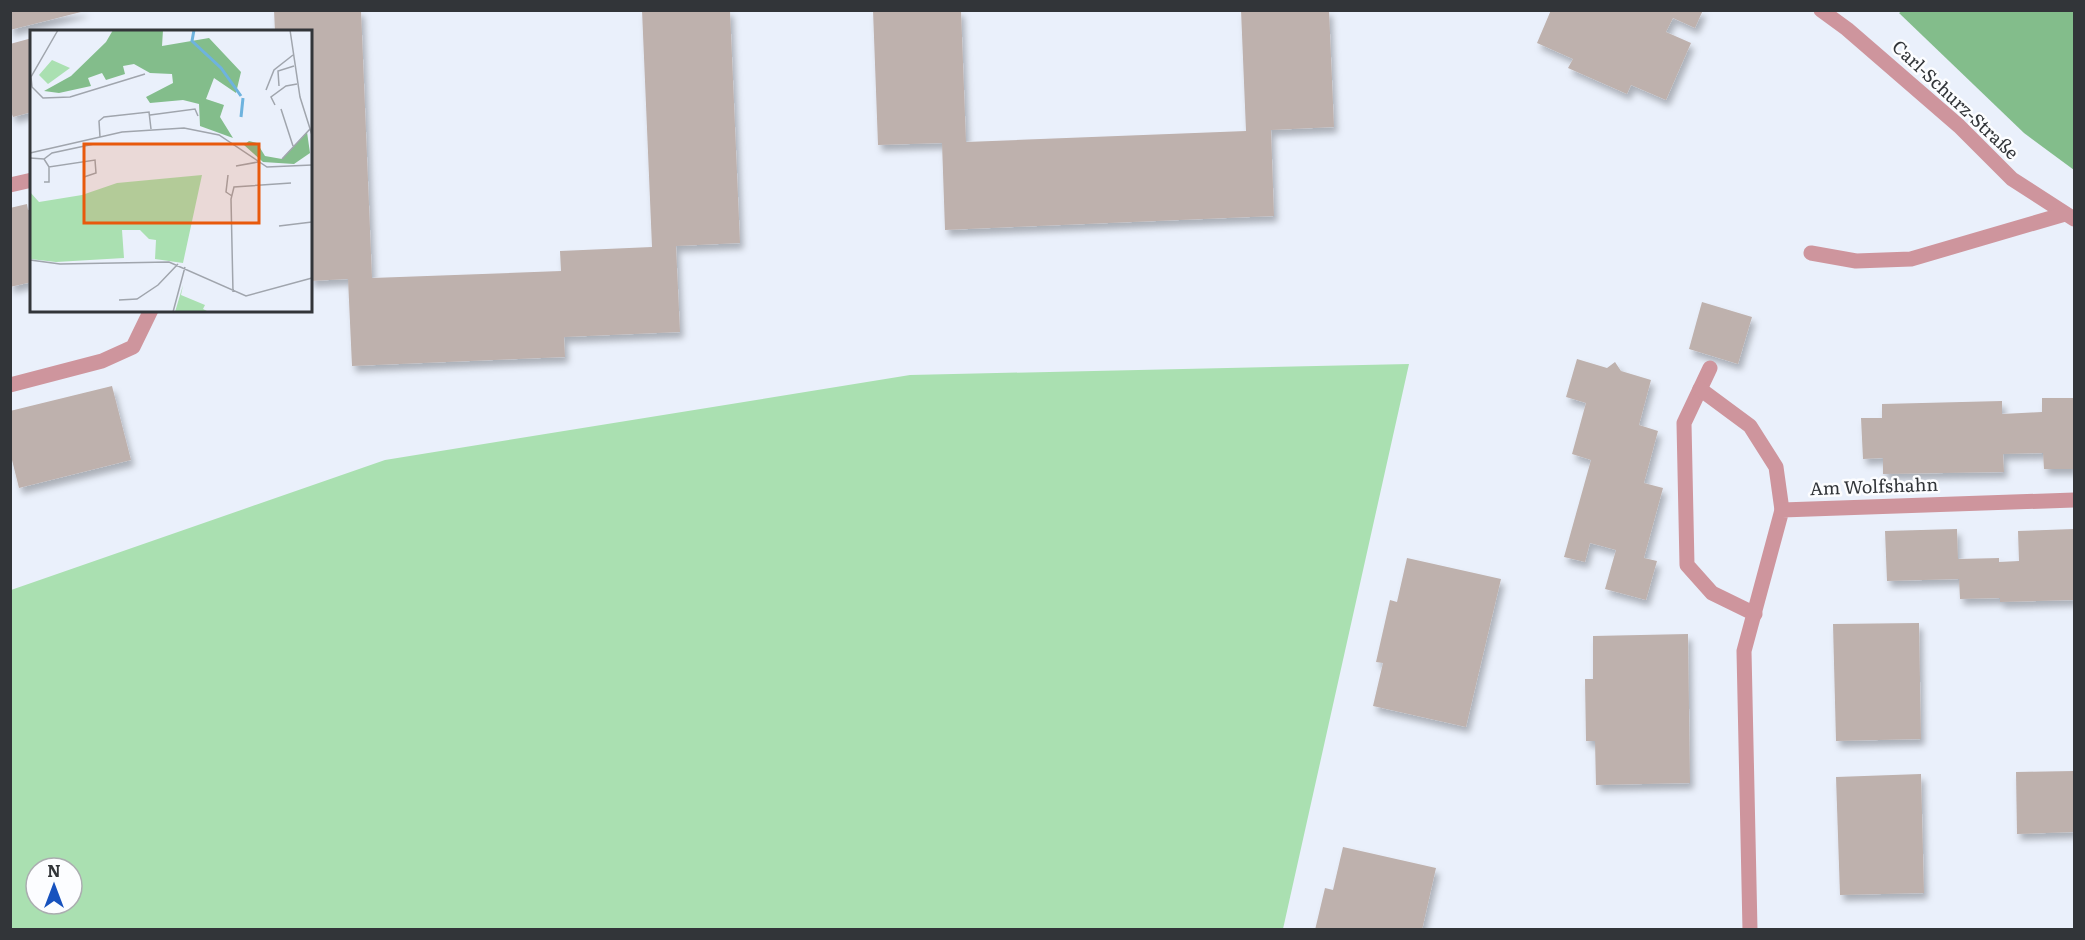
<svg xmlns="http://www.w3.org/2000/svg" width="2085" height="940" viewBox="0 0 2085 940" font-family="Literata,serif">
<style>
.green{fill:#aae0b1;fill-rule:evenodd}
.forest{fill:#83bd8b}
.building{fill:#beb1ad;filter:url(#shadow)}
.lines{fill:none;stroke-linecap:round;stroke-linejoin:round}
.minor{stroke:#ce959d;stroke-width:15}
.labels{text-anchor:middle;stroke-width:5;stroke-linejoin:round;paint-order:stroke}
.street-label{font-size:18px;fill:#323539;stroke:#fcfdff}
.inset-river{fill:none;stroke:#6eb3de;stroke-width:3}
.inset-road{fill:none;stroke:#a0a5ad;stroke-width:1.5}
.view{fill:#e8590c;fill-opacity:0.15;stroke:#e8590c;stroke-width:3}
.inset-edge{fill:none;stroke:#323539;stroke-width:3}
</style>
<defs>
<filter id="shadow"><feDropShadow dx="3.5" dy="6" stdDeviation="3" flood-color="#0004"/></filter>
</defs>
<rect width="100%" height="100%" fill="#eaf0fb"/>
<path class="green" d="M 1409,364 L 1283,929 L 11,929 L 11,590 L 385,460 L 910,375 ZM 36,868 L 72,868 L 72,904 L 36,904 Z"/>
<path class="forest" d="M 1902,11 L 2073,11 L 2074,170 L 2024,133 L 1899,13 Z"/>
<g class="building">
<path d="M 10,10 L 85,10 L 85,11 L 10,30 Z"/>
<path d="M 274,10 L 361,10 L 372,278 L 561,271 L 560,251 L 652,247 L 642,10 L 730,10 L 740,243 L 676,246 L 680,332 L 564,337 L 565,357 L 352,366 L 348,279 L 310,281 L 310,32 L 275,32 Z"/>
<path d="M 873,10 L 961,10 L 966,142 L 1246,131 L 1241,10 L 1329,10 L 1334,127 L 1271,130 L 1274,216 L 945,230 L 942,143 L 878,145 Z"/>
<path d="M 1551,10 L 1703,10 L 1695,28 L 1673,18 L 1666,32 L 1691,43 L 1666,100 L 1631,85 L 1627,94 L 1568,68 L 1573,59 L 1537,43 Z"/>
<path d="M 32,38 L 32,112 L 13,117 L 10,109 L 10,44 Z"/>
<path d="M 27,204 L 28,210 L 32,210 L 32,282 L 10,287 L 10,208 Z"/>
<path d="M 1702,302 L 1752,317 L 1738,364 L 1689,349 Z"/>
<path d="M 1577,359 L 1607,368 L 1615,362 L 1621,371 L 1651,380 L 1639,425 L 1658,431 L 1644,483 L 1663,488 L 1644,558 L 1657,561 L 1646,600 L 1605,589 L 1616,550 L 1590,543 L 1585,562 L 1564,557 L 1591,460 L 1572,454 L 1586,403 L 1566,397 Z"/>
<path d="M 112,386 L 131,460 L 19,488 L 10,452 L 10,411 Z"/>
<path d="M 2042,398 L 2074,398 L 2074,469 L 2044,469 L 2043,453 L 2003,454 L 2004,472 L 1883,474 L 1883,458 L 1863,459 L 1861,418 L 1882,418 L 1882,404 L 2002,401 L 2002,414 L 2042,412 Z"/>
<path d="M 1957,529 L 1958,559 L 1999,558 L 1999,562 L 2019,561 L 2018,531 L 2074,529 L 2074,600 L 2000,602 L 2000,598 L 1960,599 L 1959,579 L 1887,581 L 1885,531 Z"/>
<path d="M 1407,558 L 1501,579 L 1466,727 L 1373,706 L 1383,663 L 1376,662 L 1390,600 L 1397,602 Z"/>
<path d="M 1919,623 L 1921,739 L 1836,741 L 1833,624 Z"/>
<path d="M 1688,634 L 1690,783 L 1596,785 L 1595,741 L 1586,741 L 1585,679 L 1593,679 L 1593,636 Z"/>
<path d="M 2074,771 L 2074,832 L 2017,834 L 2016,772 Z"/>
<path d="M 1921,774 L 1924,893 L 1840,895 L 1836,777 Z"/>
<path d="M 1343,847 L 1436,868 L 1422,930 L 1315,930 L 1325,888 L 1333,890 Z"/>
</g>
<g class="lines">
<g class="minor">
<path d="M 1821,10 L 1847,29 L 1959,126 L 2012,179 L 2074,219"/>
<path d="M 10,185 L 32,180"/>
<path d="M 1811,253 L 1856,261 L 1911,259 L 2065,214"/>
<path d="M 1710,368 L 1684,423 L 1687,565 L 1712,593 L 1755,614"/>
<path d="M 10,385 L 102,361 L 133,347 L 151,310"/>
<path d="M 1700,389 L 1750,426 L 1776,467 L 1782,510"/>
<path d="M 1750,930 L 1744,651 L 1782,510 L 2074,500"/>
</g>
</g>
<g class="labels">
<g class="street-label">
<text transform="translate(1955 100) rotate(43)" y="6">Carl-Schurz-Straße</text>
<text transform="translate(1874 487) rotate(-2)" y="6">Am Wolfshahn</text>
</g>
</g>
<g transform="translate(30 30)">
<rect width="282" height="282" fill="#eaf0fb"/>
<path d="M 22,30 L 40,38 L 18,54 L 9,45 ZM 172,145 L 153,233 L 125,229 L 126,210 L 119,209 L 110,200 L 92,200 L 94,228 L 26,232 L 0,229 L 0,162 L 9,172 L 52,165 L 87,153 ZM 153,255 L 151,265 L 175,275 L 173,279 L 179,282 L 145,282 Z" fill="#aae0b1"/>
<path d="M 83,0 L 133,0 L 132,16 L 179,8 L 211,42 L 206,63 L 184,48 L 176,69 L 194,75 L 190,87 L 203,108 L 170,96 L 169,74 L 153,70 L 120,73 L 116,67 L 143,53 L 142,44 L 120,43 L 104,34 L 93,36 L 95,44 L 76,50 L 72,43 L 58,48 L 61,56 L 29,63 L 14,61 L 41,46 L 76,12 ZM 277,102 L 280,123 L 264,134 L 233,132 L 214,115 L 219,111 L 227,113 L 235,126 L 252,129 Z" fill="#83bd8b"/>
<path class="inset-river" d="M 164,0 L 162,11 L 191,38 L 211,66M 211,87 L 213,68"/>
<path class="inset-road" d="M 28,0 L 1,47 L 2,57 L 13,68 L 40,67 L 115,44M 260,0 L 270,67 L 282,105M 249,56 L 248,41 L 264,36M 236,60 L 244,40 L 263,25M 245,75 L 241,67 L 256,56 L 267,54M 251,79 L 263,116M 120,85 L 165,79 L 168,86M 70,107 L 69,91 L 74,87 L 119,82 L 121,99M 0,123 L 92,102 L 154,98 L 189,105 L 237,137 L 282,135M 0,128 L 14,129 L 22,123 L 64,114M 14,129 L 19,137 L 65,130 L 66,143 L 54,147M 252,129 L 280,99M 206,136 L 228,132M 198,145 L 196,162 L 202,166M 14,152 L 19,152 L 19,137M 249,196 L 282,192M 0,230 L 30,234 L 139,232 L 216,266 L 282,248M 203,262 L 201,169 L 204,157 L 261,153M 89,270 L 107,269 L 128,255 L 148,234M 143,282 L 155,237"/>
<path class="view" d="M 54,114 L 229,114 L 229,193 L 54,193 Z"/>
<rect width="282" height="282" class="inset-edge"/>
</g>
<rect width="2085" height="940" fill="none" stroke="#323539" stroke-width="24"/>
<g transform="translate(54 886)"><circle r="28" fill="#fcfdff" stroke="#abadb0" stroke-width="1.5"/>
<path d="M0-4.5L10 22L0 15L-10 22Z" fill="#1752be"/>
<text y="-9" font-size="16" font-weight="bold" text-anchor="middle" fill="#323539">N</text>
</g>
</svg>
